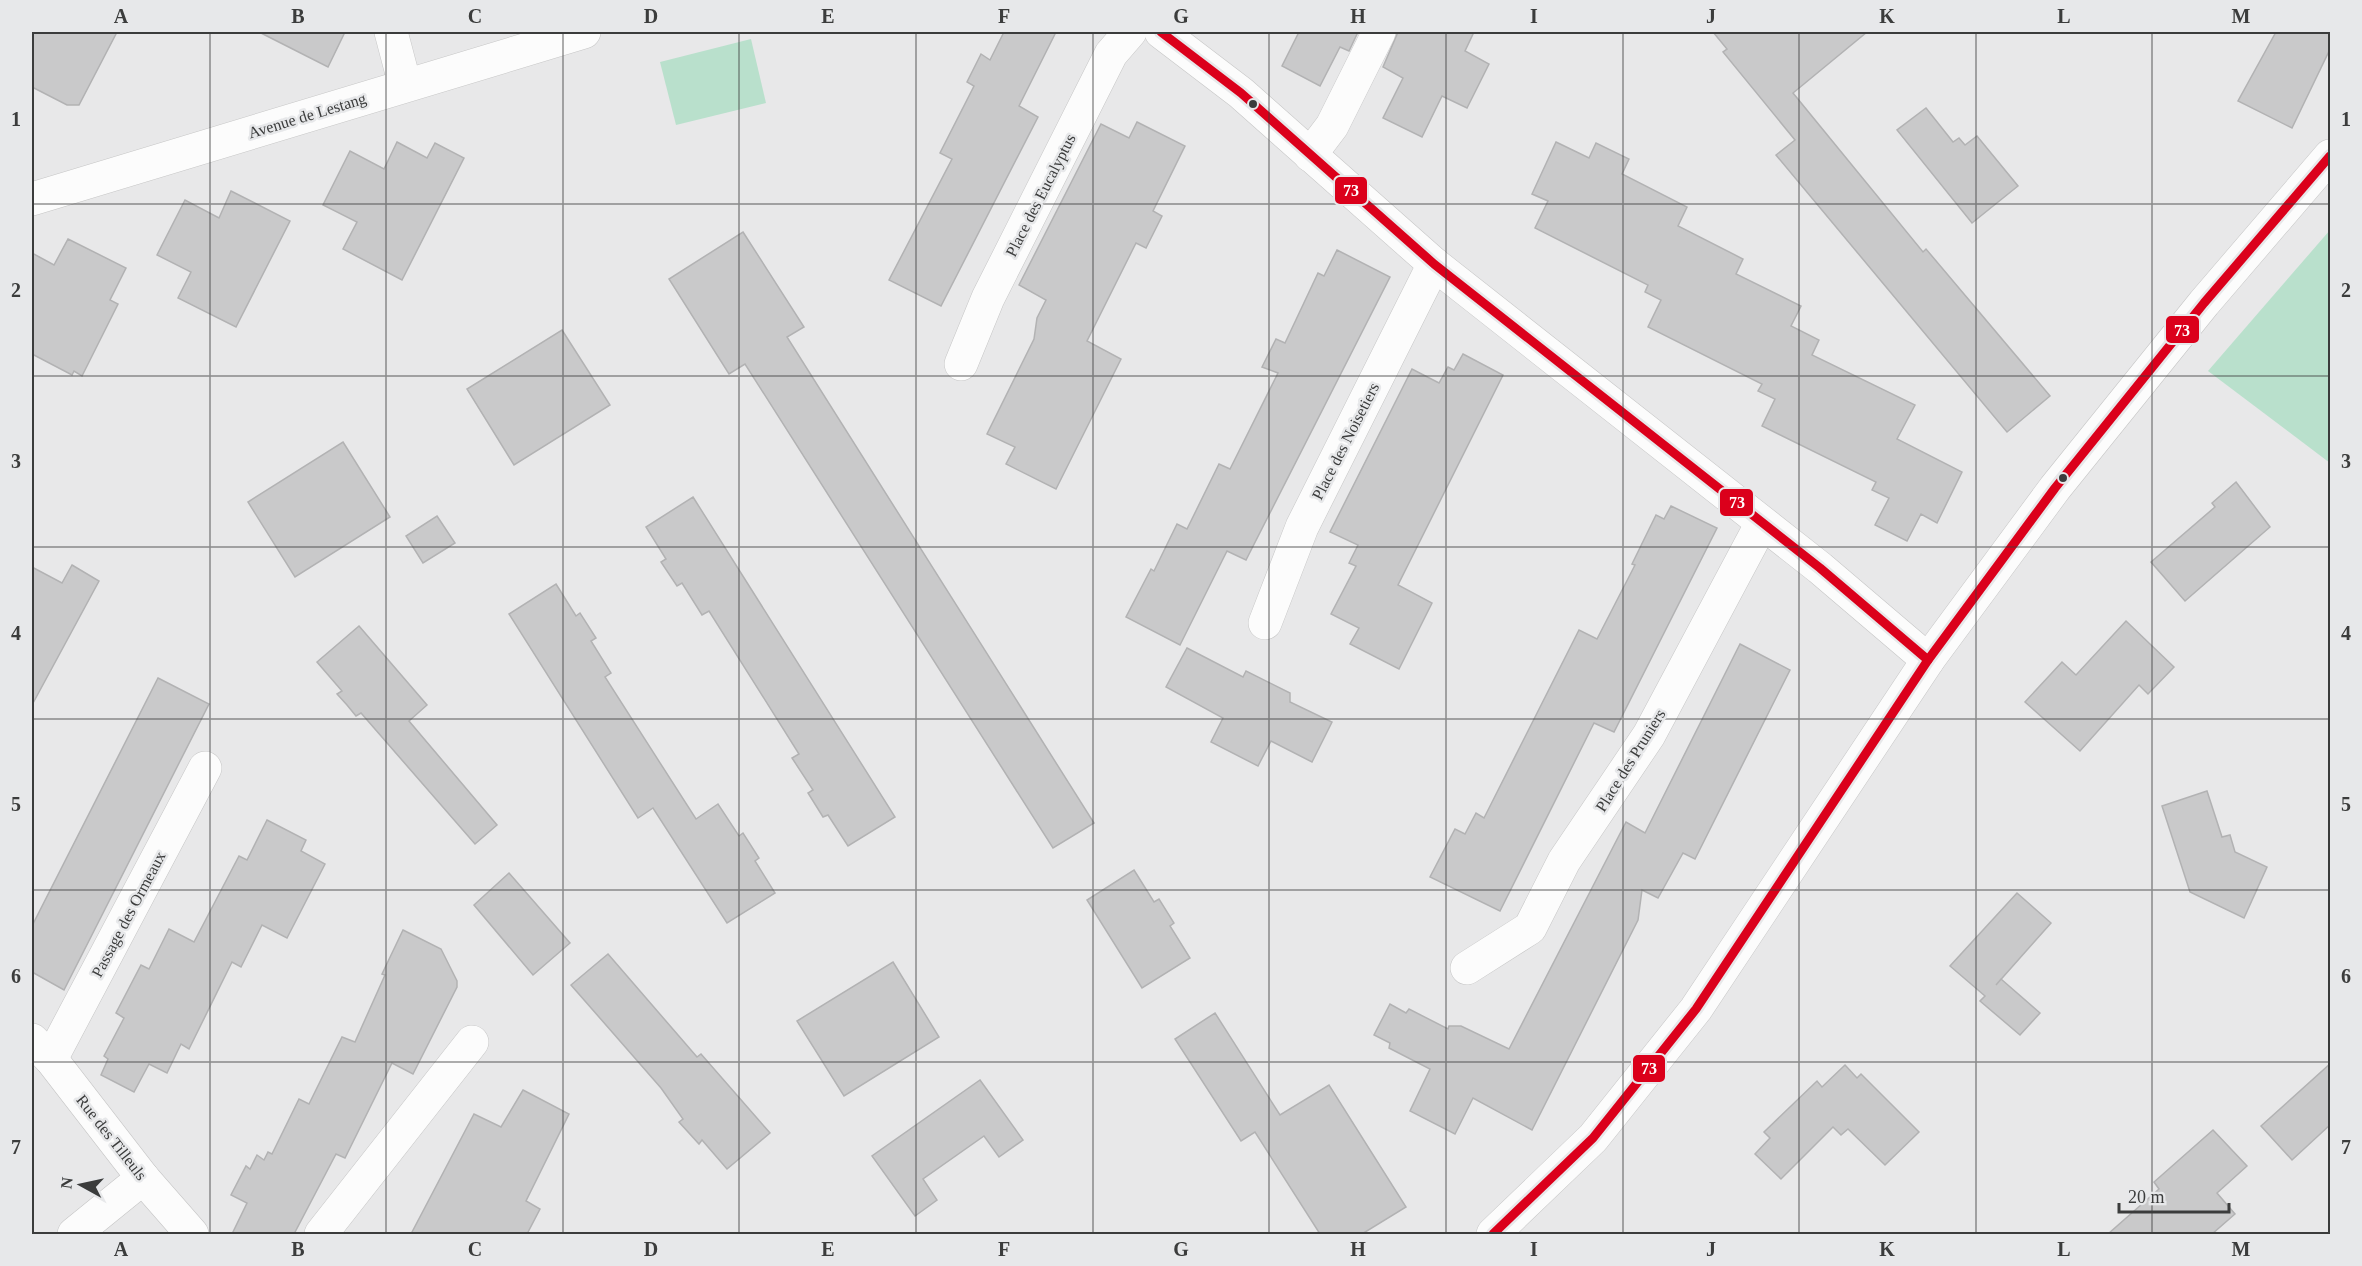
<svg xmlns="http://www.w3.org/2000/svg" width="2362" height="1266" viewBox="0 0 2362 1266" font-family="'Times New Roman',serif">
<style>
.green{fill:#b9e0cc}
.building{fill:#c9c9ca;stroke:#b2b2b3;stroke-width:1.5}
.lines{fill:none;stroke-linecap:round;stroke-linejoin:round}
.street-casing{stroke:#c6c6c6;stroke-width:34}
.street{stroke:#fcfcfc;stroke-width:33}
.bus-1-casing{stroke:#e7e8ea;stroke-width:14}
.bus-1{stroke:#db001b;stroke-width:9}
.grid{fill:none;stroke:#3b3c3c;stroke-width:1.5;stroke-opacity:0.55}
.bus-dot{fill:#3b3c3c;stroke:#e7e8ea;stroke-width:2}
.labels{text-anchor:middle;stroke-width:5;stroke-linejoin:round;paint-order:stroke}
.street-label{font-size:16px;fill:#3b3c3c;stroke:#e7e8ea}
.line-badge{stroke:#e7e8ea;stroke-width:2}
.badge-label{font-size:16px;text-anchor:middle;font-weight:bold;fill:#fff}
.neatline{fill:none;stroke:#3b3c3c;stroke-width:2}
.grid-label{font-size:20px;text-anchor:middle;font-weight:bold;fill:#3b3c3c}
</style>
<rect width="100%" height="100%" fill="#e8e8e9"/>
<g class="green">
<path d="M 751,39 L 766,103 L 676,125 L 660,62 Z"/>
<path d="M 2330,230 L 2330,463 L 2208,371 Z"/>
</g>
<g class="building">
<path d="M 32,32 L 117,32 L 79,105 L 67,105 L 32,87 Z"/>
<path d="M 259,32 L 345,32 L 328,67 Z"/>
<path d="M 1004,32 L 1056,32 L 1019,106 L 1038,117 L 941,306 L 889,280 L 952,159 L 940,153 L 974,86 L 967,82 L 981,54 L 990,60 Z"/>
<path d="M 1299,32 L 1358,32 L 1349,51 L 1340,47 L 1320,86 L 1282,66 Z"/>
<path d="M 1398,32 L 1474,32 L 1465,51 L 1489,64 L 1467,108 L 1442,96 L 1422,137 L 1383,118 L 1403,78 L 1383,67 Z"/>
<path d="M 1713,32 L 1867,32 L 1793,93 L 1923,252 L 1926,249 L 2050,396 L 2007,432 L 1776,155 L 1795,140 L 1723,52 L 1727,49 Z"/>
<path d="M 2276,32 L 2331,32 L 2331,47 L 2292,128 L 2238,101 Z"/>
<path d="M 1926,108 L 1953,142 L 1959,138 L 1965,145 L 1977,136 L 2018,186 L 1972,223 L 1897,130 Z"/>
<path d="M 1137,122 L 1185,146 L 1153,211 L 1162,216 L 1146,248 L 1136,243 L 1087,341 L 1121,359 L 1056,489 L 1006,464 L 1015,447 L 987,434 L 1034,339 L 1037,318 L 1046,300 L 1019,285 L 1101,124 L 1129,138 Z"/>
<path d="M 397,142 L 427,158 L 435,143 L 464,158 L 402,280 L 343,249 L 357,222 L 323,205 L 350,151 L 384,169 Z"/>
<path d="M 1556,142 L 1589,158 L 1596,143 L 1629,159 L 1622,174 L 1687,207 L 1678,226 L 1743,259 L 1736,274 L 1801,306 L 1791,326 L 1819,340 L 1812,355 L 1915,405 L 1897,439 L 1962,472 L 1937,523 L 1921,514 L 1907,541 L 1875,525 L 1889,498 L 1872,490 L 1876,482 L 1762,426 L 1775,399 L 1758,391 L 1762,384 L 1648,327 L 1661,300 L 1645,292 L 1648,285 L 1535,228 L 1548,201 L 1532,194 Z"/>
<path d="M 231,191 L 290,221 L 236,327 L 178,298 L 191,272 L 157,255 L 185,200 L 219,218 Z"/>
<path d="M 743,232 L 804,327 L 787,337 L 1094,823 L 1053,848 L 745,364 L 729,374 L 669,279 Z"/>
<path d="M 68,239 L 126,268 L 110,300 L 118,304 L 82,376 L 74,371 L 72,375 L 32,354 L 32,253 L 54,265 Z"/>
<path d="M 1337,250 L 1390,277 L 1246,560 L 1227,551 L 1180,645 L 1126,617 L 1151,569 L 1154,571 L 1177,524 L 1187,529 L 1219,464 L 1230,469 L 1278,373 L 1262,367 L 1276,339 L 1285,343 L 1318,273 L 1324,276 Z"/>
<path d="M 562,330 L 610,405 L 514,465 L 467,389 Z"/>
<path d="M 1463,354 L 1503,375 L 1398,585 L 1432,603 L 1399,669 L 1350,644 L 1359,628 L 1331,614 L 1356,566 L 1349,563 L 1358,545 L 1330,532 L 1412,369 L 1439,383 L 1448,367 L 1454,370 Z"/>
<path d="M 343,442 L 390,517 L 295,577 L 248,502 Z"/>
<path d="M 2236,482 L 2270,527 L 2185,601 L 2151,562 L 2215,507 L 2212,503 Z"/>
<path d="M 693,497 L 895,817 L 848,846 L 828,815 L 823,817 L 808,793 L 813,790 L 792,758 L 799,754 L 709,611 L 702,615 L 682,583 L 677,586 L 661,562 L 666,559 L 646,527 Z"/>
<path d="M 1671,506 L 1717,528 L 1614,732 L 1594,723 L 1500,911 L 1430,877 L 1455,829 L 1465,834 L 1476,813 L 1484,818 L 1579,630 L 1597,639 L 1635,565 L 1632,564 L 1656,515 L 1664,519 Z"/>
<path d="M 437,516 L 455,543 L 423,563 L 406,536 Z"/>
<path d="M 72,565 L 99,581 L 32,705 L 32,567 L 62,583 Z"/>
<path d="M 556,584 L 576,616 L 580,613 L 596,638 L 591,641 L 611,673 L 605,677 L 696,819 L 718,804 L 739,836 L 743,833 L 759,858 L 755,861 L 775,893 L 727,923 L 653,808 L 638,818 L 509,614 Z"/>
<path d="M 2126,621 L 2174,667 L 2148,694 L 2139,685 L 2080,751 L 2025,702 L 2062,662 L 2076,675 Z"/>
<path d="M 359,626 L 427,705 L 409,721 L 497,825 L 475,844 L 361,713 L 356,716 L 347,705 L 337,694 L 342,691 L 317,662 Z"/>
<path d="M 1740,644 L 1790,670 L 1695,859 L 1683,853 L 1658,898 L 1642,890 L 1638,920 L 1532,1130 L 1473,1098 L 1455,1134 L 1410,1111 L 1430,1069 L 1389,1048 L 1390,1043 L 1374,1035 L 1390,1004 L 1406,1013 L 1409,1009 L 1448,1029 L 1449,1026 L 1461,1026 L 1509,1049 L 1626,822 L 1645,833 Z"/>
<path d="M 1187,648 L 1243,677 L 1246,671 L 1290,693 L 1290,702 L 1332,722 L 1312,762 L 1271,741 L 1258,766 L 1211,742 L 1223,718 L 1166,687 Z"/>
<path d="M 158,678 L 209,704 L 64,990 L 32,972 L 32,926 Z"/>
<path d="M 2207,791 L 2222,837 L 2230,835 L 2235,852 L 2267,867 L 2244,918 L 2190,892 L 2162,806 Z"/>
<path d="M 267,820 L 306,840 L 301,851 L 325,864 L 287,938 L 262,925 L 241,967 L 232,962 L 189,1049 L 181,1044 L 167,1073 L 149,1064 L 134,1092 L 101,1075 L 108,1059 L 104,1056 L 124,1018 L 116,1013 L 141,965 L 149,969 L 169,929 L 194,942 L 239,856 L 247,860 Z"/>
<path d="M 1134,870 L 1154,902 L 1159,899 L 1174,923 L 1170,926 L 1190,958 L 1142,988 L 1087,900 Z"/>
<path d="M 509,873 L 570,943 L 533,975 L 474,905 Z"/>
<path d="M 2017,893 L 2051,923 L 1996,985 L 2001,979 L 2040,1013 L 2020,1035 L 1980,1001 L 1985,996 L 1950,966 Z"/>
<path d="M 403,930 L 441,949 L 457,981 L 457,987 L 413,1074 L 392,1063 L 345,1158 L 336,1154 L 294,1234 L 232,1234 L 247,1203 L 231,1195 L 246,1166 L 250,1169 L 257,1155 L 264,1160 L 268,1152 L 272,1154 L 299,1099 L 309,1104 L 342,1037 L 355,1042 L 385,975 L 382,974 Z"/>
<path d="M 608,954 L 697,1057 L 701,1054 L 770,1133 L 727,1169 L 702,1140 L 699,1144 L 679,1122 L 683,1119 L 661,1088 L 571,985 Z"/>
<path d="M 893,962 L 939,1037 L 844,1096 L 797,1021 Z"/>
<path d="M 1215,1013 L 1280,1115 L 1329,1085 L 1406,1207 L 1362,1234 L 1320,1234 L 1255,1132 L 1241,1141 L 1175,1039 Z"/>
<path d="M 2331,1063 L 2331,1124 L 2292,1160 L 2261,1126 Z"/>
<path d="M 1845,1065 L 1857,1078 L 1861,1074 L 1919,1132 L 1885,1165 L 1848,1129 L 1841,1135 L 1833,1127 L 1781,1179 L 1755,1154 L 1770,1138 L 1764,1132 L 1817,1081 L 1822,1087 Z"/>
<path d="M 980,1080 L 1023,1140 L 999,1157 L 984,1136 L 923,1179 L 937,1200 L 915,1216 L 872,1156 Z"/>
<path d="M 523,1090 L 569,1114 L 526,1201 L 540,1209 L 527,1234 L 411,1234 L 474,1114 L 501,1127 Z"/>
<path d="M 2213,1130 L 2247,1166 L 2217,1193 L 2235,1214 L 2212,1234 L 2108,1234 L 2159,1189 L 2154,1182 Z"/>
</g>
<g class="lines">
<defs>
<g id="street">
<path d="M 391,32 L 405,85"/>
<path d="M 1161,32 L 1241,93 L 1434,264 L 1820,568 L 1928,660"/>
<path d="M 1310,155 L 1332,126 L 1379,32"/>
<path d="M 32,199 L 584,32"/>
<path d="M 961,364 L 988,298 L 1111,54 L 1130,32"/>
<path d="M 1265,623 L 1302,527 L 1434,264"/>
<path d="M 1467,968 L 1530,928 L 1564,861 L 1649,735 L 1762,523"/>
<path d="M 32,1040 L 51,1059 L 143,1178 L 192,1234"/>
<path d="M 51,1059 L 205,768"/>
<path d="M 74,1234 L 143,1178"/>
<path d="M 321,1234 L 472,1042"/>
<path d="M 1493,1234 L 1593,1138 L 1696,1009 L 1928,660 L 2055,488 L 2204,303 L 2330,156"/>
</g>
</defs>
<use href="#street" class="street-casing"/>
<use href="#street" class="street"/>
<defs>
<g id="bus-1">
<path d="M 1161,32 L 1241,93 L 1434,264 L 1820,568 L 1928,660"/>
<path d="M 1493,1234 L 1593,1138 L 1696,1009 L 1928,660 L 2055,488 L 2204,303 L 2330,156"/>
</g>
</defs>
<use href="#bus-1" class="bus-1-casing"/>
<use href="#bus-1" class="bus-1"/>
</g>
<path class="grid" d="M 210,32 L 210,1234M 386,32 L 386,1234M 563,32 L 563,1234M 739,32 L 739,1234M 916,32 L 916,1234M 1093,32 L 1093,1234M 1269,32 L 1269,1234M 1446,32 L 1446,1234M 1623,32 L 1623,1234M 1799,32 L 1799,1234M 1976,32 L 1976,1234M 2152,32 L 2152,1234M 32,204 L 2330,204M 32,376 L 2330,376M 32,547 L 2330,547M 32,719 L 2330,719M 32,890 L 2330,890M 32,1062 L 2330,1062"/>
<g class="bus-dot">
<circle cx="1253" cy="104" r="5"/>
<circle cx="2063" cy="478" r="5"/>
</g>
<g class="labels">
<g class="street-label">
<text transform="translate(307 115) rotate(-17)" y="6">Avenue de Lestang</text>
<text transform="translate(1040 195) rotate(-63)" y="6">Place des Eucalyptus</text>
<text transform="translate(1345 441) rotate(-63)" y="6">Place des Noisetiers</text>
<text transform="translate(1630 760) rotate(-58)" y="6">Place des Pruniers</text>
<text transform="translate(128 914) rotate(-62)" y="6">Passage des Ormeaux</text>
<text transform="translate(112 1137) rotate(52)" y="6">Rue des Tilleuls</text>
</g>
</g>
<g class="line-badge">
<rect x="1334" y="176" width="34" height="29" rx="6" fill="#db001b"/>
<rect x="2165" y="315" width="35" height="29" rx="6" fill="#db001b"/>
<rect x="1719" y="488" width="35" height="29" rx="6" fill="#db001b"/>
<rect x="1632" y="1054" width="34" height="29" rx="6" fill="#db001b"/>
</g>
<g class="badge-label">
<text x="1351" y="196">73</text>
<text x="2182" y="336">73</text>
<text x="1737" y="508">73</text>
<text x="1649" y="1074">73</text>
</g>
<rect width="2362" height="1266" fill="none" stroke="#e7e8ea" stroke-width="66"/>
<g transform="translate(81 1185) rotate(278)" stroke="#e7e8ea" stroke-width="4.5" paint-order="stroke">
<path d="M0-4.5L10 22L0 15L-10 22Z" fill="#3b3c3c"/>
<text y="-9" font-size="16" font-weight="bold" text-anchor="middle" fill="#3b3c3c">N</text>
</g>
<path d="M2119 1203v9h110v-9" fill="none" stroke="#3b3c3c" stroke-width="3"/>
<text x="2128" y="1203" font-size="18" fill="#3b3c3c" stroke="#e7e8ea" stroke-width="4.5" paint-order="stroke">20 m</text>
<rect x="33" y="33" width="2296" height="1200" class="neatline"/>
<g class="grid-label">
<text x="121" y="23">A</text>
<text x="298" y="23">B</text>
<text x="475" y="23">C</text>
<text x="651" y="23">D</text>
<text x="828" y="23">E</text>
<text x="1004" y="23">F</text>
<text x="1181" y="23">G</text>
<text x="1358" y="23">H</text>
<text x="1534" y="23">I</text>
<text x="1711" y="23">J</text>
<text x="1887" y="23">K</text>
<text x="2064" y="23">L</text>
<text x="2241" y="23">M</text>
<text x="16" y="126">1</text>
<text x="2346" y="126">1</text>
<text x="16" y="297">2</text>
<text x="2346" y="297">2</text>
<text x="16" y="468">3</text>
<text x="2346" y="468">3</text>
<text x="16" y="640">4</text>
<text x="2346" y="640">4</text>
<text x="16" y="811">5</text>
<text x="2346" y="811">5</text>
<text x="16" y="983">6</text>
<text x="2346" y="983">6</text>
<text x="16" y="1154">7</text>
<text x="2346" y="1154">7</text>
<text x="121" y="1256">A</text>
<text x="298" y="1256">B</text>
<text x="475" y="1256">C</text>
<text x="651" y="1256">D</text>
<text x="828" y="1256">E</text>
<text x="1004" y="1256">F</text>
<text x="1181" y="1256">G</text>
<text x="1358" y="1256">H</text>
<text x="1534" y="1256">I</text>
<text x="1711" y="1256">J</text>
<text x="1887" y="1256">K</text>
<text x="2064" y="1256">L</text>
<text x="2241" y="1256">M</text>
</g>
</svg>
